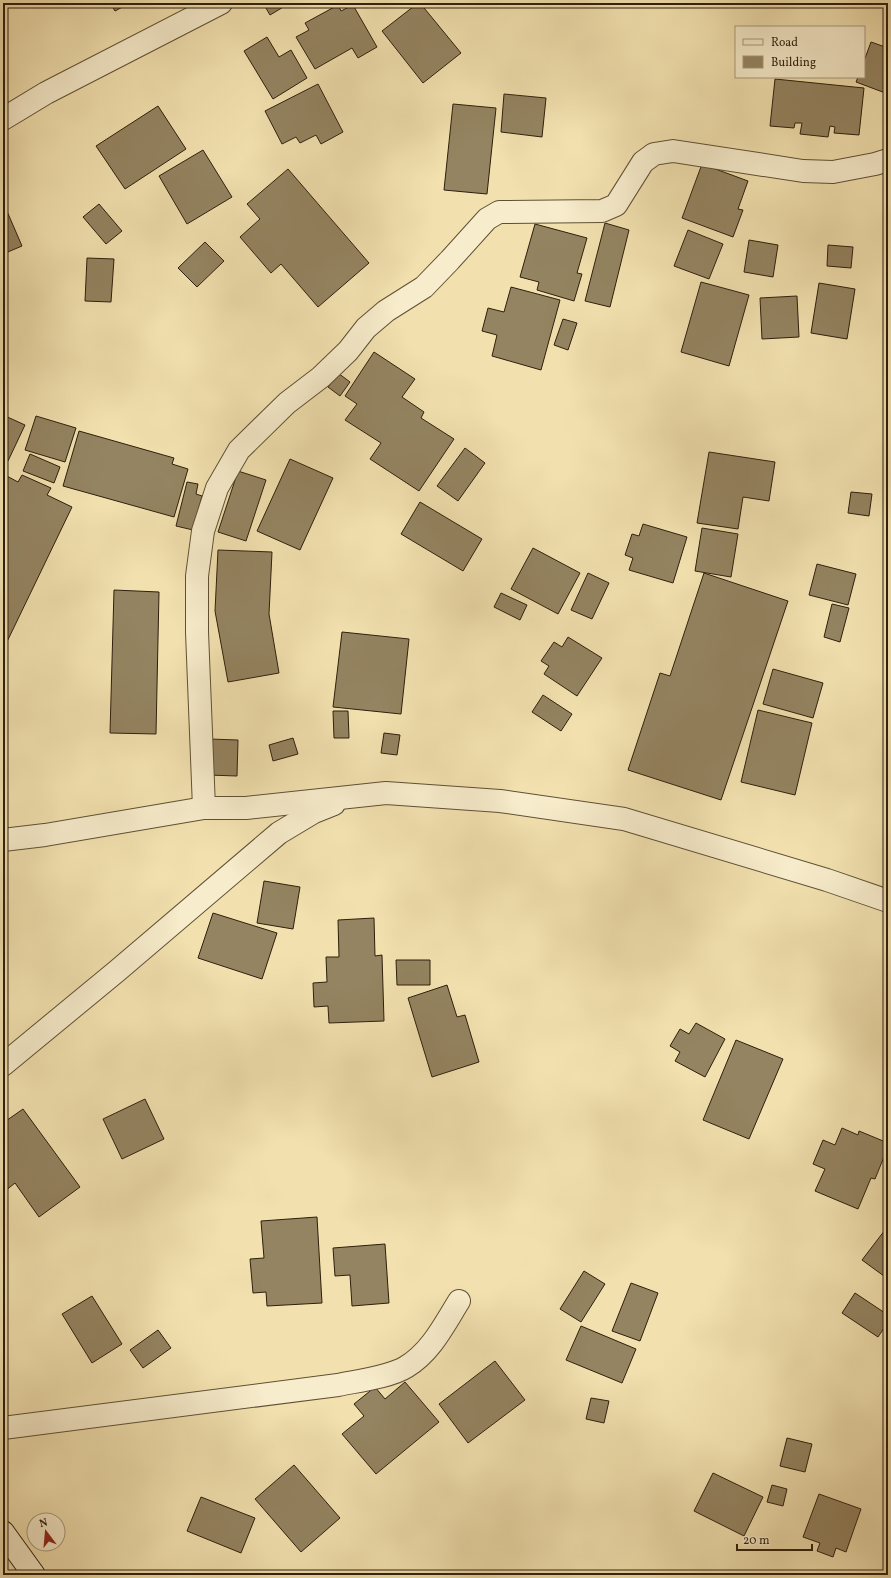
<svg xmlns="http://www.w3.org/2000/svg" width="891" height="1578" viewBox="0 0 891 1578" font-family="Vollkorn,serif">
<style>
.building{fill:#948461;stroke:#2e1f0c}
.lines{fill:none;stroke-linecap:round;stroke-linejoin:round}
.minor-casing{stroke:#5f5035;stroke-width:24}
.tertiary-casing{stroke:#5f5035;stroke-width:24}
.secondary-casing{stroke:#2e1f0c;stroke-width:24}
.minor{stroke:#f7eccb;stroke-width:22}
.tertiary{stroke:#f7eccb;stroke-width:22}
.secondary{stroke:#f7eccb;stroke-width:22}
</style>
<rect width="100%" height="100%" fill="#f2e1af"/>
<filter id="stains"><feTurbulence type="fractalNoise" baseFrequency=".005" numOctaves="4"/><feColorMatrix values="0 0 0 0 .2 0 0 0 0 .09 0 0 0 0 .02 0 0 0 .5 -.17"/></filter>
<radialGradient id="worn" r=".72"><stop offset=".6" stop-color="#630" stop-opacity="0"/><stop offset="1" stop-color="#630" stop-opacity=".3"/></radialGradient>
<g class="building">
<path d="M 110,3 L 130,3 L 115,11 Z"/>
<path d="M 263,3 L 290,3 L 270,15 Z"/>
<path d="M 418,3 L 420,3 L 461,53 L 423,83 L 382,31 Z"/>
<path d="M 887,3 L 888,3 L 888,10 L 884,9 Z"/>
<path d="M 338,5 L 341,11 L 353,5 L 377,47 L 358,58 L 352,48 L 315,69 L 296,37 L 309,30 L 305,23 Z"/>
<path d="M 267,37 L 279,57 L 291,50 L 307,78 L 273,99 L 244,51 Z"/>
<path d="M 871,42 L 888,48 L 888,94 L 856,82 L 858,77 L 864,77 L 864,61 Z"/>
<path d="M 775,79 L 864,88 L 859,135 L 834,133 L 835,127 L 830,126 L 828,137 L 800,134 L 802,123 L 795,123 L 794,128 L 770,126 Z"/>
<path d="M 318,84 L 343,132 L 321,144 L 316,135 L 300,143 L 296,137 L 282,144 L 265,111 Z"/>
<path d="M 504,94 L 546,98 L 542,137 L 501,132 Z"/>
<path d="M 453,104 L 496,108 L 487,194 L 444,190 Z"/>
<path d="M 158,106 L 186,149 L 125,189 L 96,146 Z"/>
<path d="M 203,150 L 232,197 L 187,224 L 159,176 Z"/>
<path d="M 702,164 L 748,181 L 738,209 L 743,210 L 733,237 L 682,218 Z"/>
<path d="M 288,169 L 369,263 L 318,307 L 281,264 L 271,273 L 240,237 L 260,219 L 247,204 Z"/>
<path d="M 3,202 L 22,246 L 3,254 Z"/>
<path d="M 99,204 L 122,231 L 106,244 L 83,217 Z"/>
<path d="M 605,223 L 629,230 L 610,307 L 585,301 Z"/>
<path d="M 535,224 L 587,238 L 577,273 L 582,274 L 574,301 L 537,290 L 539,282 L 520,277 Z"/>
<path d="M 688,230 L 723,244 L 709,279 L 674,266 Z"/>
<path d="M 749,240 L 778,245 L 773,277 L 744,272 Z"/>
<path d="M 205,242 L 224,261 L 197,287 L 178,268 Z"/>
<path d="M 828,245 L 853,247 L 851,268 L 827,266 Z"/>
<path d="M 87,258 L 114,259 L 111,302 L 85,301 Z"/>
<path d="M 701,282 L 749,295 L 729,366 L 681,352 Z"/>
<path d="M 819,283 L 855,289 L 847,339 L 811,333 Z"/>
<path d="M 511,287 L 560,300 L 541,370 L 492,356 L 497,335 L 482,331 L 488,308 L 504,312 Z"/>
<path d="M 797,296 L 799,337 L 762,339 L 760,298 Z"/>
<path d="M 563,319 L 577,323 L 568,350 L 554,345 Z"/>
<path d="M 374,352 L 415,379 L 402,397 L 424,412 L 421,418 L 454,439 L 419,491 L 370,459 L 381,443 L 345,420 L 357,404 L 345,396 Z"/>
<path d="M 338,373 L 350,382 L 340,396 L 328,387 Z"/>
<path d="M 3,415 L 25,425 L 8,461 L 3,459 Z"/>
<path d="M 36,416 L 76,428 L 65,462 L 25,450 Z"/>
<path d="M 79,431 L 174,458 L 172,464 L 188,469 L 174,517 L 63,486 Z"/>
<path d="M 465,448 L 485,463 L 458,501 L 437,486 Z"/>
<path d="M 709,452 L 775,462 L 769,501 L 743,497 L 738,529 L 697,523 Z"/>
<path d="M 30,454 L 60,467 L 54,483 L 23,471 Z"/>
<path d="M 290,459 L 333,478 L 300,550 L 257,531 Z"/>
<path d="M 238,471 L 266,480 L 246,541 L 218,532 Z"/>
<path d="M 3,474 L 18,482 L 22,475 L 51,488 L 47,495 L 72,507 L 3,650 Z"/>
<path d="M 187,482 L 198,484 L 196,494 L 202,496 L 193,530 L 176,526 Z"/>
<path d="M 851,492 L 872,494 L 869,516 L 848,513 Z"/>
<path d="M 420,502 L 482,539 L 463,571 L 401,534 Z"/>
<path d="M 643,524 L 687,537 L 673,583 L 629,570 L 633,558 L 625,555 L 632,534 L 639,536 Z"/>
<path d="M 702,528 L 738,534 L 731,577 L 695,571 Z"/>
<path d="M 533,548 L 580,573 L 558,614 L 511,589 Z"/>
<path d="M 218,550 L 272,552 L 269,614 L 279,673 L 228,682 L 215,611 Z"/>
<path d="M 817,564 L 856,574 L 848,605 L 809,595 Z"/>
<path d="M 588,573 L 609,583 L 592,619 L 571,610 Z"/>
<path d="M 704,573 L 788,601 L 721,800 L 628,770 L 660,673 L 670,676 Z"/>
<path d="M 114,590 L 159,592 L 156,734 L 110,733 Z"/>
<path d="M 501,593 L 527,605 L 520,620 L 494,607 Z"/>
<path d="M 832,604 L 849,608 L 840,642 L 824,637 Z"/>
<path d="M 342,632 L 409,639 L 401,714 L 333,707 Z"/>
<path d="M 568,637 L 602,658 L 577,696 L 544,674 L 549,666 L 541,661 L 554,642 L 562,647 Z"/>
<path d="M 773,669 L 823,683 L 813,718 L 763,704 Z"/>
<path d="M 543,695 L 572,714 L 561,731 L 532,712 Z"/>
<path d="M 758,710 L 812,723 L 795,795 L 741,782 Z"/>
<path d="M 333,711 L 348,711 L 349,738 L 334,738 Z"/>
<path d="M 384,733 L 400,735 L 397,755 L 381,753 Z"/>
<path d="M 293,738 L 298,754 L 273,761 L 269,745 Z"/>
<path d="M 209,739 L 238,740 L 237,776 L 208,775 Z"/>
<path d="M 264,881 L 300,887 L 293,929 L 257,923 Z"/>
<path d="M 213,913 L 277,933 L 262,979 L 198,958 Z"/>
<path d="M 374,918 L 375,956 L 382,955 L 384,1021 L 329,1023 L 328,1006 L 314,1007 L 313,983 L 327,982 L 326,957 L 339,957 L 338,920 Z"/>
<path d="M 396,960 L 430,960 L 430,985 L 397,985 Z"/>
<path d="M 447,985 L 457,1017 L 465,1015 L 479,1062 L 432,1077 L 408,998 Z"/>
<path d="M 696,1023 L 725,1039 L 705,1077 L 675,1061 L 680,1052 L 670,1046 L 680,1029 L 689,1034 Z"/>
<path d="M 736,1040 L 783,1059 L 749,1139 L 703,1120 Z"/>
<path d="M 145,1099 L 164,1139 L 122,1159 L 103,1119 Z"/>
<path d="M 23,1109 L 80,1187 L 39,1217 L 15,1183 L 5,1191 L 3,1189 L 3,1123 Z"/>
<path d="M 842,1128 L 858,1135 L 859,1131 L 888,1143 L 888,1147 L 875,1179 L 871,1178 L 858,1209 L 815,1191 L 825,1169 L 813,1164 L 823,1140 L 835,1145 Z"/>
<path d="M 317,1217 L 322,1303 L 267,1306 L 266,1292 L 253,1293 L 250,1259 L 264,1258 L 261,1221 Z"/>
<path d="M 888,1226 L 888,1279 L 862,1260 Z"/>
<path d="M 385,1244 L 389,1303 L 352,1306 L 350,1275 L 335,1276 L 333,1248 Z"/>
<path d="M 584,1271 L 605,1284 L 581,1322 L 560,1309 Z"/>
<path d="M 631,1283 L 658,1293 L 640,1341 L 612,1331 Z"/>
<path d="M 855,1293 L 888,1315 L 888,1322 L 878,1337 L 842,1313 Z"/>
<path d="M 92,1296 L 122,1344 L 92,1363 L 62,1314 Z"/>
<path d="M 581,1326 L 636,1349 L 622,1383 L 566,1360 Z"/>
<path d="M 158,1330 L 171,1348 L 143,1368 L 130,1350 Z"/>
<path d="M 495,1361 L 525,1400 L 468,1443 L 439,1404 Z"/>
<path d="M 405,1382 L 439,1422 L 376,1474 L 342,1434 L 364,1416 L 354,1404 L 375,1387 L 385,1399 Z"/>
<path d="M 591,1398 L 609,1401 L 604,1423 L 586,1419 Z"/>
<path d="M 787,1438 L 812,1444 L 805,1472 L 780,1466 Z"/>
<path d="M 294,1465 L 340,1518 L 301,1552 L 255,1499 Z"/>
<path d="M 713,1473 L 763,1497 L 744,1536 L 694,1511 Z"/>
<path d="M 772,1485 L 787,1489 L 783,1506 L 767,1502 Z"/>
<path d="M 819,1494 L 861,1509 L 846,1552 L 836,1548 L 833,1557 L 817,1551 L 820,1543 L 803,1537 Z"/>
<path d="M 201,1497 L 255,1518 L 241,1553 L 187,1531 Z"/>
</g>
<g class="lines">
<defs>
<g id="minor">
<path d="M 204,808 L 197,632 L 197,576 L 203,531 L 217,488 L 239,450 L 287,403 L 321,377 L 348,351 L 366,328 L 386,311 L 424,287 L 450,260 L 487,219 L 499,212 L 602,211 L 616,205 L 643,162 L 654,154 L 673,151 L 803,171 L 833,172 L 875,164 L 888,160"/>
<path d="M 3,1428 L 338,1385 C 357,1381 390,1377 406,1367 C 431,1352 444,1325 459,1301"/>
</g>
<g id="tertiary">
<path d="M 3,119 L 46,93 L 221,3"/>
<path d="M 3,840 L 45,835 L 204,808 L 246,808 L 386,793 L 500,801 L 624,819 L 827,880 L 888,901"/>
<path d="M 3,1065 L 117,971 L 279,833 L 314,812 L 334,804"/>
</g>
<path id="secondary" d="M 3,1532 L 34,1575"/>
</defs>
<use href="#minor" class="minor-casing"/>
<use href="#tertiary" class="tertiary-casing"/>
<use href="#secondary" class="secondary-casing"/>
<use href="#minor" class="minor"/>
<use href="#tertiary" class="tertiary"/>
<use href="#secondary" class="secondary"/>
</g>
<rect width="891" height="1578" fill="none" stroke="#f2e1af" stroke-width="16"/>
<rect x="4" y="4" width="883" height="1570" fill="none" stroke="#2e1f0c" stroke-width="2"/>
<rect x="8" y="8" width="875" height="1562" fill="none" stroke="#2e1f0c"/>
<rect x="735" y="26" width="130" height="52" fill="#f7eccb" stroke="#a79a7f"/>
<rect x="743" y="39" width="20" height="6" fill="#f7eccb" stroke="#a79a7f"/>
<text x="771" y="46" font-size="12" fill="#2e1f0c">Road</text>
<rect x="743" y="56" width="20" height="12" fill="#948461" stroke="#a79a7f"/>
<text x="771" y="66" font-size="12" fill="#2e1f0c">Building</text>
<g transform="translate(46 1532) rotate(344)"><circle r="19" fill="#f7eccb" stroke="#a79a7f"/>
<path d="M0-3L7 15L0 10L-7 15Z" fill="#8f2418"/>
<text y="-6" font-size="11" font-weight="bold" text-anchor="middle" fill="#2e1f0c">N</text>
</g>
<path d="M737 1544v6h75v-6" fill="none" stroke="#2e1f0c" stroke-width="2"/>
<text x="743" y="1544" font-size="12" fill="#2e1f0c" stroke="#f7eccb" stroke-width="3" paint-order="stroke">20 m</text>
<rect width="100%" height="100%" filter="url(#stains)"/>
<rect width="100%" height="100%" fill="url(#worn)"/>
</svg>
